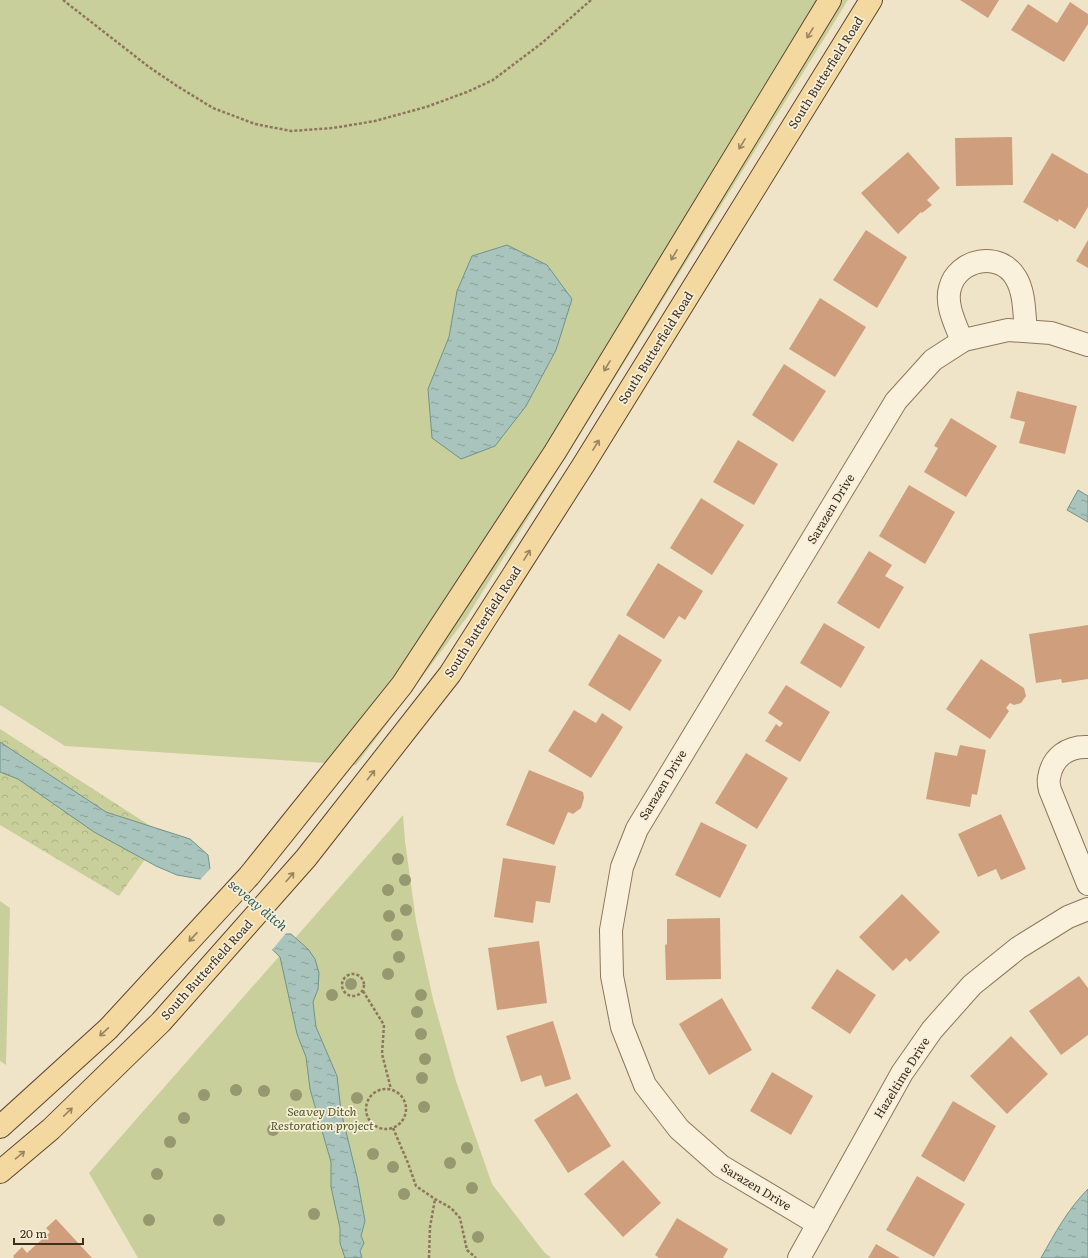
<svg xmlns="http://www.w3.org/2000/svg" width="1088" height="1258" viewBox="0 0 1088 1258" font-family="Literata,serif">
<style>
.forest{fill:url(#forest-crowns)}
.green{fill:#c9cf9b}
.water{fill:url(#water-ripples);stroke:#6f938a}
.pier{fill:#f0e4c8}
.building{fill:#cf9f7d}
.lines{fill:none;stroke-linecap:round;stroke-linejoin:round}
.minor-casing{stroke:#8d765c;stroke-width:24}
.major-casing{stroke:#5b4430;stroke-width:24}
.path{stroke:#8d765c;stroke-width:2.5;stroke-dasharray:3 2;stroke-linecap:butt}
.minor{stroke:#faf1dc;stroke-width:22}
.major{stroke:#f3d9a0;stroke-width:22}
.tree{fill:#96986f}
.oneway{stroke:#988460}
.labels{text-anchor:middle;stroke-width:3.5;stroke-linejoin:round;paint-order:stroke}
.street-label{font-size:12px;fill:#3d2e20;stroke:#f7eed8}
.park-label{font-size:12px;font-style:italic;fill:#4d5a26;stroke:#f7eed8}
.water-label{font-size:13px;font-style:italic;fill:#2f5d5a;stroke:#f7eed8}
</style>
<defs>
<pattern id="forest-crowns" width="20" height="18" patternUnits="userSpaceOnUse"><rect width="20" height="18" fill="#c9cf9b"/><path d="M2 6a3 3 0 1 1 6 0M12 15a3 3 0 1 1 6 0" fill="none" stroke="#aeb285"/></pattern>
<pattern id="water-ripples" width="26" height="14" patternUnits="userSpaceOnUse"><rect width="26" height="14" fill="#a9c4bc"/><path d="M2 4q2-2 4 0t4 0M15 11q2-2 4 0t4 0" fill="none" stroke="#8ba098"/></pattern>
</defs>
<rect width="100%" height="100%" fill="#f0e4c8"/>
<path class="forest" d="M 0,729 L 163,834 L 119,896 L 0,825 Z"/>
<g class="green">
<path d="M 0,0 L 848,0 L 467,617 L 356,765 L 65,746 L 0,705 Z"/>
<path d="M 403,815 L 405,841 L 416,921 L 433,999 L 456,1081 L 492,1184 L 544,1252 L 551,1258 L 138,1258 L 89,1173 Z"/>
<path d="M 0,901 L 10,908 L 6,1065 L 0,1061 Z"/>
</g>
<g class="water">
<path d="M 507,245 L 547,265 L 572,299 L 556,350 L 526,406 L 495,446 L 461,459 L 432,438 L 428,389 L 449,337 L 457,291 L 472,256 Z"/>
<path d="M 1078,490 L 1088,496 L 1088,522 L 1067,510 Z"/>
<path d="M 0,742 L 106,812 L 190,839 L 208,855 L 210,869 L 283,934 L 291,934 L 308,949 L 315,959 L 319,973 L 318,989 L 313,1002 L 316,1027 L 337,1076 L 341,1111 L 357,1177 L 365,1221 L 361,1236 L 364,1243 L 360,1251 L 362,1258 L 345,1258 L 340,1243 L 340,1228 L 331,1187 L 331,1162 L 310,1089 L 306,1057 L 297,1034 L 280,957 L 200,879 L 177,875 L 156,866 L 94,832 L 18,779 L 0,772 Z"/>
<path d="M 1088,1189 L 1088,1258 L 1041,1258 C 1055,1233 1068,1209 1088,1189 Z"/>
</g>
<path class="pier" d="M 212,867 L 284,932 L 287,932 L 271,951 L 199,881 Z"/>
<g class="building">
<path d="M 960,0 L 999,0 L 988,18 Z"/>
<path d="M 1070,2 L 1088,14 L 1088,24 L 1064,62 L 1011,30 L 1028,4 L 1057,23 Z"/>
<path d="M 1012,137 L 1013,185 L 956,186 L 955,138 Z"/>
<path d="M 908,152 L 940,188 L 927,200 L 932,205 L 922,213 L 921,212 L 898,234 L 861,193 Z"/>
<path d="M 1052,153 L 1088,174 L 1088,207 L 1075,229 L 1059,219 L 1058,222 L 1023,202 Z"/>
<path d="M 866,230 L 907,257 L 877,308 L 833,280 Z"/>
<path d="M 1088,240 L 1088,268 L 1076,261 Z"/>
<path d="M 820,298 L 866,327 L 835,377 L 789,349 Z"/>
<path d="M 784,364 L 826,391 L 793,442 L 752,415 Z"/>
<path d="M 1017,391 L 1077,406 L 1065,454 L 1019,443 L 1025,422 L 1010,418 Z"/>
<path d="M 951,418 L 997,446 L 966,497 L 924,472 L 938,448 L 934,446 Z"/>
<path d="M 738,440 L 778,464 L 754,505 L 713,482 Z"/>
<path d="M 909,485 L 955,512 L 925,564 L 879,536 Z"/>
<path d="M 701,498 L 744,525 L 712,575 L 670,548 Z"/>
<path d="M 869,551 L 892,565 L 885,576 L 904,587 L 879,629 L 837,603 Z"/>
<path d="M 658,563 L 703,591 L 685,620 L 679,616 L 664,639 L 626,615 Z"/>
<path d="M 824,623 L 865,647 L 841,688 L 800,663 Z"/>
<path d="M 1088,625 L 1088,679 L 1062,683 L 1061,679 L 1036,683 L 1029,634 Z"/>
<path d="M 619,634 L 662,660 L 630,711 L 588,685 Z"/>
<path d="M 981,659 L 1024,688 L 1026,696 L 1021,703 L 1014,705 L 1010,703 L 1006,708 L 1009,711 L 990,739 L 946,709 Z"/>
<path d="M 786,685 L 830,712 L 800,762 L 765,741 L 776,724 L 780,727 L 783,723 L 768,713 Z"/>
<path d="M 574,710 L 596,723 L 602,713 L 623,727 L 591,778 L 548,751 Z"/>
<path d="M 960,745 L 986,750 L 977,795 L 972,794 L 970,807 L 926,799 L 935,752 L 957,756 Z"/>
<path d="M 746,753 L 788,778 L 757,829 L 715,803 Z"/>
<path d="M 529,770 L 583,792 L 584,798 L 581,808 L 573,814 L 568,812 L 554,845 L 506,825 Z"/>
<path d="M 1001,814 L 1026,869 L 1001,880 L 996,869 L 978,877 L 958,834 Z"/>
<path d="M 701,822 L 747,845 L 720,898 L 675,875 Z"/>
<path d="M 503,858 L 556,866 L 550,903 L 536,901 L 533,923 L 494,917 Z"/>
<path d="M 902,894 L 940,932 L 910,962 L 906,958 L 893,971 L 859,937 Z"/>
<path d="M 720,918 L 721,979 L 666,980 L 665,945 L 667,944 L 667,919 Z"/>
<path d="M 539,941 L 547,1003 L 497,1010 L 488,948 Z"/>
<path d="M 837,969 L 876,995 L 850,1034 L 811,1008 Z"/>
<path d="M 1079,976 L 1088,988 L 1088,1035 L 1061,1055 L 1029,1011 Z"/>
<path d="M 722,998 L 752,1050 L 709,1075 L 679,1024 Z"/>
<path d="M 553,1021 L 571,1079 L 545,1087 L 541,1075 L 521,1082 L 506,1036 Z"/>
<path d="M 1011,1036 L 1048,1074 L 1007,1114 L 970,1076 Z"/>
<path d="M 772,1072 L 813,1096 L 791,1135 L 750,1111 Z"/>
<path d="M 577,1093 L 611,1146 L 568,1173 L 534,1120 Z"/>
<path d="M 953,1101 L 996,1126 L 964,1182 L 921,1156 Z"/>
<path d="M 623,1160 L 661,1203 L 623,1237 L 584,1194 Z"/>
<path d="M 917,1176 L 965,1204 L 934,1257 L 886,1230 Z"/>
<path d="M 677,1218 L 728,1249 L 723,1258 L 659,1258 L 655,1255 Z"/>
<path d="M 56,1219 L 92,1258 L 14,1258 L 13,1256 L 22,1247 L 27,1253 L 50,1232 L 46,1228 Z"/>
<path d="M 876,1244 L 900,1258 L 868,1258 Z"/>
</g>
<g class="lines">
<defs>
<g id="minor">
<path d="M 962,341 C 956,325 945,305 950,288 C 957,259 1000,250 1016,278 C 1025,293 1024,314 1026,331"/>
<path d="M 1088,747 C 1068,746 1052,757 1049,778 C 1048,782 1049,786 1050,790 L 1088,884"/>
<path d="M 818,1224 L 721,1166 L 679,1129 L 645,1085 L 622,1027 L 612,976 L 611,930 L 622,867 L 637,829 L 896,401 L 933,360 L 964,340 L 1008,330 L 1051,333 L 1088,345"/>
<path d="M 799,1258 L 902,1073 L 932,1030 L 972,985 L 1018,948 L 1068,917 L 1088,909"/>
</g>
<g id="major">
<path d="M 0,1127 L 108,1029 L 249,876 L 402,685 L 555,452 L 830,0"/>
<path d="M 0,1172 L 51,1129 L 161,1022 L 306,858 L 450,674 L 584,464 L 871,0"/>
</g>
</defs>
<use href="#minor" class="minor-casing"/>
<use href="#major" class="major-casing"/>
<g class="path">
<path d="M 63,0 L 149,67 L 177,86 L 213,108 L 255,124 L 291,131 L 333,128 L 375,121 L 426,107 L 467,92 L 493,80 L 542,43 L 591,0"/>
<circle cx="353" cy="985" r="11"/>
<path d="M 363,991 L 384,1025 L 382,1054 L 391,1089"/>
<circle cx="386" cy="1109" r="20"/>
<path d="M 393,1128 L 408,1163 L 416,1186 L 435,1199 L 451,1208 L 460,1218 L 467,1250 L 476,1258"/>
<path d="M 429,1258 L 430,1227 L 435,1199"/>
</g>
<use href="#minor" class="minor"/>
<use href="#major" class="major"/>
</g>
<g class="tree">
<circle cx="398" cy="859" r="6"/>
<circle cx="405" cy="880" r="6"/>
<circle cx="388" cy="890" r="6"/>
<circle cx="406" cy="910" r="6"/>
<circle cx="389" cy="916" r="6"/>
<circle cx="397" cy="935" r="6"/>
<circle cx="399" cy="957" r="6"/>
<circle cx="388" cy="974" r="6"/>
<circle cx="351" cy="984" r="6"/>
<circle cx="332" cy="995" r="6"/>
<circle cx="421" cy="995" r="6"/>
<circle cx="417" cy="1012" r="6"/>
<circle cx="421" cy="1034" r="6"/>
<circle cx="425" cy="1059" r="6"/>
<circle cx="422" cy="1078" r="6"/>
<circle cx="236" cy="1090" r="6"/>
<circle cx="264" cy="1091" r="6"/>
<circle cx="204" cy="1095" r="6"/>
<circle cx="296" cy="1095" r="6"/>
<circle cx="357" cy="1098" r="6"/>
<circle cx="424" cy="1107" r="6"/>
<circle cx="184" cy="1118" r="6"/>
<circle cx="273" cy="1130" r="6"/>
<circle cx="170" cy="1142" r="6"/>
<circle cx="467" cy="1148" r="6"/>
<circle cx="373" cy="1154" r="6"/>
<circle cx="450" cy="1163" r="6"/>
<circle cx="393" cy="1167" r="6"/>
<circle cx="157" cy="1174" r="6"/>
<circle cx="472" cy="1188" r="6"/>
<circle cx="404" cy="1194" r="6"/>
<circle cx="314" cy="1214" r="6"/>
<circle cx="149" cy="1220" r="6"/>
<circle cx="219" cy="1220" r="6"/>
<circle cx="478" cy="1237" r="6"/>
</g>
<defs><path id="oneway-shaft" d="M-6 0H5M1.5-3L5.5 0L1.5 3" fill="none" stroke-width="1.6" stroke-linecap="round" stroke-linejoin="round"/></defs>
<g class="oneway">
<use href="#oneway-shaft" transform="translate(810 33) rotate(121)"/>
<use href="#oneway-shaft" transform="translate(742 144) rotate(121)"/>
<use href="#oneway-shaft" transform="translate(674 255) rotate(121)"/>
<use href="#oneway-shaft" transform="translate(607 366) rotate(121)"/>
<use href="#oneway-shaft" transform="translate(596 445) rotate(-58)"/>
<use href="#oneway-shaft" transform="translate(527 555) rotate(-58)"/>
<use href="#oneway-shaft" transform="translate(371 775) rotate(-52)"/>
<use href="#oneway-shaft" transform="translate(290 877) rotate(-49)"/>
<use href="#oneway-shaft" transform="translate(193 937) rotate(133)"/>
<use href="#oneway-shaft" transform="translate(104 1032) rotate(137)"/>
<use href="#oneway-shaft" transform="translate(68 1112) rotate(-44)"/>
<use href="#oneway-shaft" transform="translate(20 1155) rotate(-40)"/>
</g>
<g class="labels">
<g class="street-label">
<text transform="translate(826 73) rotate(-58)" y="4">South Butterfield Road</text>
<text transform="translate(656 348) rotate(-58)" y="4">South Butterfield Road</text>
<text transform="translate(831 509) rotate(-59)" y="4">Sarazen Drive</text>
<text transform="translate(483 622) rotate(-57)" y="4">South Butterfield Road</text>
<text transform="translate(663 785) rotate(-59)" y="4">Sarazen Drive</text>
<text transform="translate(207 970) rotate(-48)" y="4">South Butterfield Road</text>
<text transform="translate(902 1078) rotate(-58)" y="4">Hazeltime Drive</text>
<text transform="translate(756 1187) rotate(31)" y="4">Sarazen Drive</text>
</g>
<g class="park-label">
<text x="322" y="1116">Seavey Ditch<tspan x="322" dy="14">Restoration project</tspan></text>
</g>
<g class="water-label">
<text transform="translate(258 905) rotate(40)" y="5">seveay ditch</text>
</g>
</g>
<path d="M14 1238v6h69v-6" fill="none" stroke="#3d2e20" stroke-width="2"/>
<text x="20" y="1238" font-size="12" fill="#3d2e20" stroke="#f7eed8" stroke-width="3" paint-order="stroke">20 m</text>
</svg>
